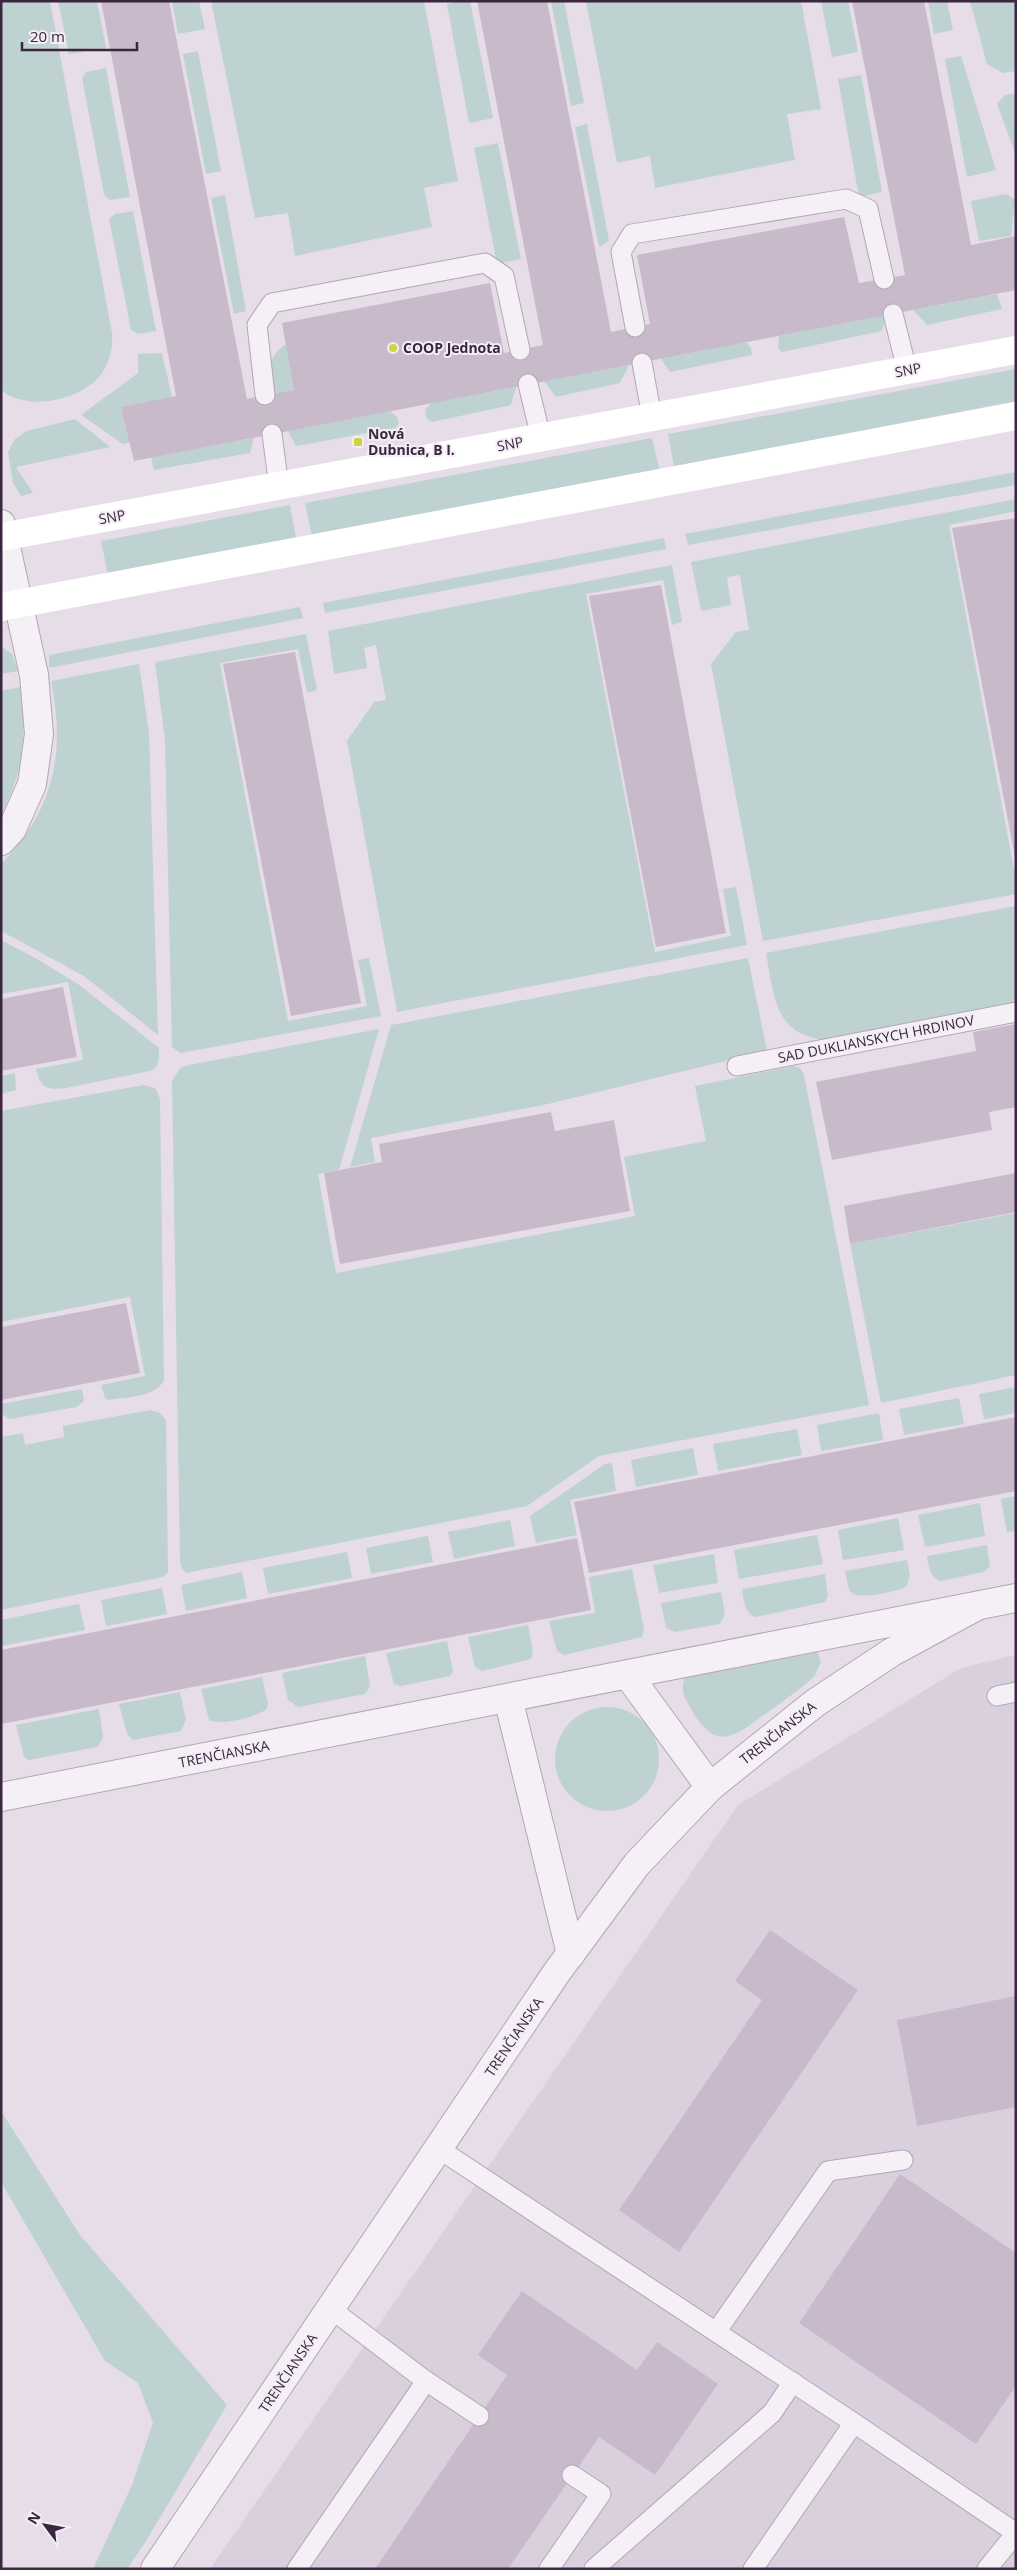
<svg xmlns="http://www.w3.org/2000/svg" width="1017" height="2570" viewBox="0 0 1017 2570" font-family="'Open Sans',sans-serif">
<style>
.built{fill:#dacfdd}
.green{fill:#bed2d1}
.building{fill:#c8bacb}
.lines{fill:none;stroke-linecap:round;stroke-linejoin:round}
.lane-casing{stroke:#b3a6b5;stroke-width:21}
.street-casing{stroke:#b3a6b5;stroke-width:30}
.lane{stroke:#f5f0f6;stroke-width:19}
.street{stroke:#f5f0f6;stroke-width:28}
.secondary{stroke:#fff;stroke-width:28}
.poi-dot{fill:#cfd53a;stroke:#f3edf5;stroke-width:2}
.labels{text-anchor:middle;stroke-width:4;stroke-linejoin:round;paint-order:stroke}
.poi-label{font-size:14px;font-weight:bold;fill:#3b263f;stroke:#f3edf5;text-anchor:start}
.street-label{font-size:14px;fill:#3b263f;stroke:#f3edf5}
</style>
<rect width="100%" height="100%" fill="#e6dde8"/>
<path class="built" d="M 1016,1655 L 1016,2569 L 210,2569 L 738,1805 L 961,1668 Z"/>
<g class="green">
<path d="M 1,1 L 50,1 L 112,333 C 113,348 110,360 102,373 C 82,401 27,412 1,390 Z"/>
<path d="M 58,1 L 97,1 L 106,48 L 69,54 Z"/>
<path d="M 172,1 L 199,1 L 205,29 L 178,34 Z"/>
<path d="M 211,1 L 424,1 L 458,181 L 424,188 L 432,227 L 295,256 L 288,213 L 255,218 Z"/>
<path d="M 459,1 L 470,1 L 493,118 L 469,123 L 447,4 Z"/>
<path d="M 551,1 L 564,1 L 584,103 L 571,106 Z"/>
<path d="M 586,1 L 801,1 L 821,109 L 787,114 L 795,160 L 655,188 L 650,156 L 617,163 Z"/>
<path d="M 821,1 L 848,1 L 858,52 L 832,57 Z"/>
<path d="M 928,1 L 947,1 L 953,30 L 934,34 Z"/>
<path d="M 970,1 L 1016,1 L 1016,71 L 1003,73 L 987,64 Z"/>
<path d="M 198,51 L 221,171 L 206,174 L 183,54 Z"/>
<path d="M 961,56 L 996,170 L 967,177 L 945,59 Z"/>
<path d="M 106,68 L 130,197 L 109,200 L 104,194 L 82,78 L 86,72 Z"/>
<path d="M 861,75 L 882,192 L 859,197 L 838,79 Z"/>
<path d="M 1016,93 L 1016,155 L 997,104 L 1005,95 Z"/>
<path d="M 587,124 L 609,241 L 599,247 L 575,127 Z"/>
<path d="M 498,143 L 521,259 L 497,264 L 474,148 Z"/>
<path d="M 1006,194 L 1015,199 L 1011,236 L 979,241 L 971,201 Z"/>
<path d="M 225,195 L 246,311 L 234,314 L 211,198 Z"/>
<path d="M 133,211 L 156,331 L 138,334 L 131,330 L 109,219 L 115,214 Z"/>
<path d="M 997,294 L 1002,309 L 927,325 L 913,310 Z"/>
<path d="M 886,315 L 882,331 L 782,352 L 778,348 L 779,336 Z"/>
<path d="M 746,342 L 751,348 L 752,355 L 670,372 L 661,359 Z"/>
<path d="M 286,344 L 294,390 L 274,394 C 271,370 264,360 286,344 Z"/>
<path d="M 162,353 L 172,397 L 121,407 L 130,442 L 123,444 L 81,415 L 138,373 L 138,354 Z"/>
<path d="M 629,365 L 620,383 L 556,397 L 544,381 Z"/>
<path d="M 1016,369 L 1016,401 L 674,467 L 668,434 Z"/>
<path d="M 516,387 L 511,405 L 432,422 L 426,418 L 425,410 L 431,403 Z"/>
<path d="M 390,411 L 397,417 L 399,423 L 395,428 L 296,446 L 288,431 Z"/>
<path d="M 75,419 L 110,447 L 16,467 L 33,493 L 21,496 L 13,483 L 8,452 L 15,439 L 27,431 Z"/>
<path d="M 254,438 L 250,453 L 154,470 L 151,457 Z"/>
<path d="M 652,438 L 660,471 L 312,536 L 305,503 Z"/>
<path d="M 1016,472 L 1016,485 L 688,545 L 685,534 Z"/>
<path d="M 1016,499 L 1016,511 L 949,525 L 1016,880 L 1016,894 L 763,941 L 711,664 L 736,632 L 749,630 L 740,575 L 727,577 L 731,605 L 701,611 L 691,562 Z"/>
<path d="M 290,505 L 296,538 L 108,575 L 101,541 Z"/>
<path d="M 664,538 L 666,549 L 325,613 L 323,603 Z"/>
<path d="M 672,565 L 682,622 L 672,625 L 663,580 L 586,594 L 655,952 L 731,936 L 723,889 L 736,887 L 747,945 L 397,1012 L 347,741 L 374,702 L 386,700 L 376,645 L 364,648 L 367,668 L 334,674 L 328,631 Z"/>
<path d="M 300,607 L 303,618 L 49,668 L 49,655 Z"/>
<path d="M 306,634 L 317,690 L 307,693 L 298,649 L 220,663 L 288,1021 L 367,1006 L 358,960 L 369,958 L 381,1016 L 181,1053 L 172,1047 L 165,740 L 155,662 Z"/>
<path d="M 1,646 L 12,654 L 18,671 L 1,674 Z"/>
<path d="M 139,664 L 149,733 L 158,1035 L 84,976 L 1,931 L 1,864 C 54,810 66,753 51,681 Z"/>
<path d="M 20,687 C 27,737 25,768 1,814 L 1,691 Z"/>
<path d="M 1016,906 L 1016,1006 L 829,1040 C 774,1037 774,996 766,953 Z"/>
<path d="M 1,940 L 37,959 L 78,984 L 159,1048 C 159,1058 160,1067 150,1071 L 66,1088 C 47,1090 41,1089 36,1069 L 83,1060 L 68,982 L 1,994 Z"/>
<path d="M 748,958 L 767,1051 L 548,1104 L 371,1138 L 375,1162 L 350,1167 L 391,1025 Z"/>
<path d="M 379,1029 L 339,1170 L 318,1174 L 336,1273 L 635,1216 L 624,1157 L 706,1141 L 695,1086 L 794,1066 L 800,1068 L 804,1075 L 869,1405 L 599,1456 L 527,1506 L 186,1573 L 182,1569 L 180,1562 L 172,1081 L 180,1068 L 189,1065 Z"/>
<path d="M 15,1073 L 16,1090 L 1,1094 L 1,1076 Z"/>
<path d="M 144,1085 L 156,1089 L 160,1099 L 164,1381 C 153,1398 126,1397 108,1400 L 105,1398 L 101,1385 L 145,1376 L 130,1297 L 1,1322 L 1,1111 Z"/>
<path d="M 1016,1213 L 1016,1375 L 881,1403 L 850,1244 Z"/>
<path d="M 1016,1387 L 1016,1413 L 984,1419 L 979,1394 Z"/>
<path d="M 82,1389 L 84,1401 L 77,1407 L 10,1419 L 3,1415 L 1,1404 Z"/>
<path d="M 959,1398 L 964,1424 L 904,1435 L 899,1409 Z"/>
<path d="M 151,1410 L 160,1413 L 166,1420 L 168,1572 L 163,1577 L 1,1610 L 1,1437 L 23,1433 L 25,1445 L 64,1437 L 63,1426 Z"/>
<path d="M 879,1413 L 883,1440 L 821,1451 L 817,1425 Z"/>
<path d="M 797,1429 L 802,1455 L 718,1471 L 713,1444 Z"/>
<path d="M 693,1448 L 698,1475 L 636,1487 L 631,1460 Z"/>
<path d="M 612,1463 L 616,1491 L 570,1500 L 577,1535 L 536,1543 L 530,1516 L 605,1464 Z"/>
<path d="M 1016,1496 L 1016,1531 L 1007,1532 L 1001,1499 Z"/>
<path d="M 980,1503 L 985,1536 L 925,1547 L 918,1515 Z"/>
<path d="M 898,1518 L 904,1550 L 843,1560 L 838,1530 Z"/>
<path d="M 510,1520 L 515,1546 L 454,1559 L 448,1532 Z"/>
<path d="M 817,1535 L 823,1564 L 739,1579 L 734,1550 Z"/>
<path d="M 428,1536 L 433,1562 L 371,1574 L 366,1548 Z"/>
<path d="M 987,1545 L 990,1567 L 983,1572 L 941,1581 C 930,1578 929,1567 927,1556 Z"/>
<path d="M 347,1552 L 352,1578 L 268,1594 L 263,1568 Z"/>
<path d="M 714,1554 L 718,1583 L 659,1593 L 653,1565 Z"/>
<path d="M 907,1560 L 910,1576 L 906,1587 C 898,1591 859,1600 852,1593 C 847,1589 847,1577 845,1571 Z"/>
<path d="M 632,1569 L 644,1629 L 642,1637 L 564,1655 L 557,1651 L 549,1621 L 595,1613 L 589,1577 Z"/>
<path d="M 242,1572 L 247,1598 L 186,1611 L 181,1585 Z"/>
<path d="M 825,1574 L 828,1596 L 825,1602 L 756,1617 C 744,1613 744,1601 742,1589 Z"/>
<path d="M 162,1588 L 167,1614 L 106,1626 L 101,1600 Z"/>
<path d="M 721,1592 L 725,1614 L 720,1624 L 675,1632 L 666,1628 L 661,1603 Z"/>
<path d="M 79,1604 L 85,1630 L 2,1646 L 1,1620 Z"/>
<path d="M 528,1625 L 533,1652 L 531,1659 L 482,1671 L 475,1667 L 468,1637 Z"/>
<path d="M 447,1641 L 453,1671 L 450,1676 L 401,1686 L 394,1684 L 386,1653 Z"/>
<path d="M 816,1648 L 821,1662 L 814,1677 C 799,1690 783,1701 768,1712 C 735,1736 716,1754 691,1709 C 682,1694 679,1685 689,1670 Z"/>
<path d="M 365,1656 L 370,1686 L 365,1694 L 298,1707 L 288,1700 L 282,1673 Z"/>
<path d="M 262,1677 L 268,1704 L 267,1708 C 260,1717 219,1726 209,1720 L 201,1689 Z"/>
<path d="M 180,1692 L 186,1720 L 181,1731 L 133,1740 L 127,1734 L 119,1704 Z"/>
<circle cx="607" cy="1759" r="52"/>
<path d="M 99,1709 L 103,1738 L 97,1747 L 29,1760 L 24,1757 L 16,1725 Z"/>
<path d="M 1,2111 L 80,2235 L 227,2405 L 146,2541 L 127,2569 L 93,2569 L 132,2485 L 153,2423 L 138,2383 L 105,2361 L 1,2182 Z"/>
</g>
<g class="building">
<path d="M 101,1 L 169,1 L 247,399 L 294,390 L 282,323 L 490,283 L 504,353 L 543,345 L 477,1 L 547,1 L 611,332 L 650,324 L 637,255 L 844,217 L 859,283 L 905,275 L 852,1 L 924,1 L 971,245 L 1016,236 L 1016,290 L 134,461 L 121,407 L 176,396 Z"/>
<path d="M 1016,518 L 1016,857 L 1015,857 L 952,528 Z"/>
<path d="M 661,585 L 726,933 L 656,947 L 589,596 Z"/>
<path d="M 295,652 L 361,1003 L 291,1016 L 223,664 Z"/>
<path d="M 63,987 L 77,1057 L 1,1071 L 1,999 Z"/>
<path d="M 1016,1024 L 1016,1107 L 989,1112 L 992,1130 L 832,1160 L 816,1082 L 976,1051 L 973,1032 Z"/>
<path d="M 551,1112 L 555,1131 L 614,1120 L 630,1211 L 340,1264 L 324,1173 L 382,1162 L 379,1144 Z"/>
<path d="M 1016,1173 L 1016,1212 L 850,1244 L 844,1206 Z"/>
<path d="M 126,1303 L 140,1373 L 1,1400 L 1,1327 Z"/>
<path d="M 1016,1417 L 1016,1491 L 589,1573 L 574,1502 Z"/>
<path d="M 577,1538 L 591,1610 L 1,1724 L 1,1650 Z"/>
<path d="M 770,1930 L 858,1990 L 679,2252 L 619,2210 L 762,2000 L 735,1981 Z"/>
<path d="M 1016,1996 L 1016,2107 L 917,2126 L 897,2020 Z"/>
<path d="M 900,2174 L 1016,2253 L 1016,2386 L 976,2444 L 799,2323 Z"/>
<path d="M 522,2291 L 637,2370 L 657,2342 L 718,2384 L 655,2475 L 599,2437 L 508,2569 L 375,2569 L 507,2375 L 478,2355 Z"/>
</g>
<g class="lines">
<defs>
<g id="lane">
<path d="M 893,314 L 907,370"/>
<path d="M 635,327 L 621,252 L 632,234 L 846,199 L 868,209 L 884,279"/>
<path d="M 642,363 L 652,417"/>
<path d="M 528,384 L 541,438"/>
<path d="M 265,395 L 257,325 L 272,303 L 485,263 L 504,276 L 520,350"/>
<path d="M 272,434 L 279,487"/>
<path d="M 737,1066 L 1016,1012"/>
<path d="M 997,1696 L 1016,1692"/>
<path d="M 439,2149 L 854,2423 L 1016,2533 L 987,2569"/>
<path d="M 716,2332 L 828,2171 L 903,2160"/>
<path d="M 426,2381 L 479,2416"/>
<path d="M 297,2569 L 426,2381 L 331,2309"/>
<path d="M 549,2569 L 601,2494 L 572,2475"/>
<path d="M 594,2569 L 772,2413 L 793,2382"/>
<path d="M 753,2569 L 854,2423"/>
</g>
<g id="street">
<path d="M 1,524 L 34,675 L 39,734 L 32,784 L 12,829 L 1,841"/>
<path d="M 628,1675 L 710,1787"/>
<path d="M 508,1698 L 571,1954"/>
<path d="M 1,1797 L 1016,1598"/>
<path d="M 155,2569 L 557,1972 L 637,1864 L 710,1787 L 815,1703 L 892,1652 L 977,1606"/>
</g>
</defs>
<use href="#lane" class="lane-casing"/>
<use href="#street" class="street-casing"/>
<use href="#lane" class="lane"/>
<use href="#street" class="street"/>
<g class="secondary">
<path d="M 1,537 L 1016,350"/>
<path d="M 1,607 L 1016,416"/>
</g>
</g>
<g class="poi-dot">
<circle cx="393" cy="348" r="5"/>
<rect x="353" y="437" width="10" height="10" rx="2.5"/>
</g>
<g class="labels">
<g class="poi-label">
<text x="403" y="353">COOP Jednota</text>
<text x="368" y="439">Nová<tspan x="368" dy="16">Dubnica, B I.</tspan></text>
</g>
<g class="street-label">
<text transform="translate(908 370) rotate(-11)" y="5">SNP</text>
<text transform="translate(510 444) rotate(-11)" y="5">SNP</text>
<text transform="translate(112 517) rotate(-10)" y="5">SNP</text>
<text transform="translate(876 1039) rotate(-11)" y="5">SAD DUKLIANSKYCH HRDINOV</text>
<text transform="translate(778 1733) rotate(-38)" y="5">TRENČIANSKA</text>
<text transform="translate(224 1754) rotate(-11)" y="5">TRENČIANSKA</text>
<text transform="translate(514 2037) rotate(-56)" y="5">TRENČIANSKA</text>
<text transform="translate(288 2373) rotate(-56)" y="5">TRENČIANSKA</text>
</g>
</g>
<rect width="1017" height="2570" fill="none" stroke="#3b263f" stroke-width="5"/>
<g transform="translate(45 2525) rotate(302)" stroke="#f3edf5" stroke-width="4" paint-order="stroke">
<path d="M0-4L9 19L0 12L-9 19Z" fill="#3b263f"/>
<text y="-8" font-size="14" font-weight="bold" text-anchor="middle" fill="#3b263f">N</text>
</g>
<path d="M22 42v8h115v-8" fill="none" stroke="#3b263f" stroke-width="2.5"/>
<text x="30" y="42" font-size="15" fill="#3b263f" stroke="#f3edf5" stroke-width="4" paint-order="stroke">20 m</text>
</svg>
